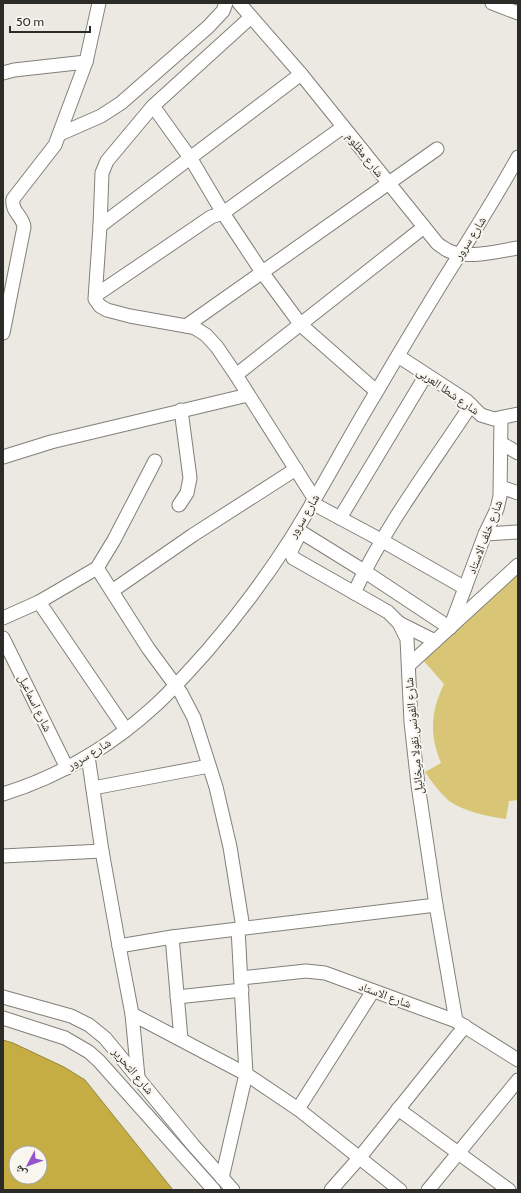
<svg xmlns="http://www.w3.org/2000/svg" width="521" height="1193" viewBox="0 0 521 1193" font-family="Cabin,'Noto Naskh Arabic',sans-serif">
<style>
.green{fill:#d8c575}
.water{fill:#c5ad44;stroke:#97863c;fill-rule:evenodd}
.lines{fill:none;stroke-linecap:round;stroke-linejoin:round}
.minor-casing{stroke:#818079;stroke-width:15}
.minor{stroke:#fff;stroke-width:13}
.labels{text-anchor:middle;stroke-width:4;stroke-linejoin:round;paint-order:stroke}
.street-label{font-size:12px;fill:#2b2b28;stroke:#f8f6ef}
</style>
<rect width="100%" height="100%" fill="#ebe9e1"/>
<path class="green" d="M 518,570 L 518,800 L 509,801 L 506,819 C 489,817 463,811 449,801 C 440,793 432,782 425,772 L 441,763 C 429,734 431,711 444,684 L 423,660 Z"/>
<path class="water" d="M 3,1040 L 13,1043 L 64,1067 L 85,1080 L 173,1190 L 3,1190 ZM 16,1153 L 40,1153 L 40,1177 L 16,1177 Z"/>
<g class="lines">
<defs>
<g id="minor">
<path d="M 239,3 L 301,74 L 437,243 C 440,246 444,248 447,250 C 466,260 498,251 518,248"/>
<path d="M 492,3 L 518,13"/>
<path d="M 251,17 L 153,106 L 107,161 L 102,173 L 100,226 L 95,299 L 100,306 L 107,310 L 130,316 L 186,326 L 195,328 L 206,335 L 217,347 L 236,375 L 314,498"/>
<path d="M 3,73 L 14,70 L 86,62"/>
<path d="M 153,106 L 191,159 L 223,213 L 262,272 L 301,325 L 376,391"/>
<path d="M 60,134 L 101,116 L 121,103 L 208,27 L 223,11 L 226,3"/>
<path d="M 100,226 L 301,74"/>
<path d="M 96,295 L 211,217 L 223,213 L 343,127"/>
<path d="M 186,326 L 437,149"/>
<path d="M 3,333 L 24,227 C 23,216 11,212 13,199 L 55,145 L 86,62 L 99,3"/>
<path d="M 398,356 L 467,401 L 481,415 L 494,419 L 518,414"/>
<path d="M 236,375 L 424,227"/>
<path d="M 501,443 L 518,453"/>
<path d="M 3,457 L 51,442 L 248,395"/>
<path d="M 501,487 L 518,493"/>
<path d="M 312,503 L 381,540 L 465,588"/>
<path d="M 179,505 L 187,493 L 190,478 L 181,410"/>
<path d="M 340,518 L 426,375"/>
<path d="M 301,532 L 364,571 L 450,628 L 485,534 L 497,509 L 500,496 L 501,418"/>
<path d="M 485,534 L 518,532"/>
<path d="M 297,539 L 291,551 L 293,558 L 388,612 L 399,623 L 407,639 L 411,722 L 418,785 L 436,905 L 456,1021"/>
<path d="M 97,568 L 148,648 L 181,693 L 194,718 L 216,787 L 230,847 L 243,928"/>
<path d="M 112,591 L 193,535 L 296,469"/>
<path d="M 354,593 C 385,526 431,466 471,405"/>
<path d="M 39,602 L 126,730"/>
<path d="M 3,618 L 39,602 L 97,568 L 114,540 L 155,461"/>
<path d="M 399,623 L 435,641"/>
<path d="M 3,638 L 67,768"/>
<path d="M 409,665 L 518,565"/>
<path d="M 88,756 L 102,851 L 119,946 L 132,1014 L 138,1077"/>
<path d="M 93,788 L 209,766"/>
<path d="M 3,794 C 61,776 114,744 158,703 C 175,687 191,669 207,651 C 237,616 265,579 290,540 C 321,491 347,440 377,391 C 404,345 431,299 460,254 C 480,222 500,190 518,157"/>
<path d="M 3,856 L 102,851"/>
<path d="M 172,937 L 181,1039"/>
<path d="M 119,946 L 172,937 L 436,905"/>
<path d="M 241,978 L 306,971 L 325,973 L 456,1021 L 518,1060"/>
<path d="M 3,997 L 71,1016 L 89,1025 L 105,1038 L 193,1145 L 233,1190"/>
<path d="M 177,997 L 242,990"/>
<path d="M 132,1014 L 246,1074 L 298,1109 L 400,1190"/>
<path d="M 3,1018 L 65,1038 L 89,1052 L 99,1061 L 214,1190"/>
<path d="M 298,1109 L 373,991"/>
<path d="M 398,1109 L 509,1190"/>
<path d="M 222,1178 L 246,1074 L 238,929"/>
<path d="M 331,1190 L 360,1157 L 465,1026"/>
<path d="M 428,1190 L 518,1080"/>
</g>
</defs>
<use href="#minor" class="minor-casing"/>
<use href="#minor" class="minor"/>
</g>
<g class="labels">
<g class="street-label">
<text transform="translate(365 155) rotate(52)" y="4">شارع مظلوم</text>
<text transform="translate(470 238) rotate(-57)" y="4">شارع سرور</text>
<text transform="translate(448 391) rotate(35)" y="4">شارع شطا العربى</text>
<text transform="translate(304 516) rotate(-59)" y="4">شارع سرور</text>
<text transform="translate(485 537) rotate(-69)" y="4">شارع خلف الاستاد</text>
<text transform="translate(35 703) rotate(64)" y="4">شارع اسماعيل</text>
<text transform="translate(414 736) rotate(-95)" y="4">شارع الفونس نقولا ميخائيل</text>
<text transform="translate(89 754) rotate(-31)" y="4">شارع سرور</text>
<text transform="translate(385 995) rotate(20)" y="4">شارع الاستاد</text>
<text transform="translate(133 1071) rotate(50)" y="4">شارع التحرير</text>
</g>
</g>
<rect width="521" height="1193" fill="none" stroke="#2b2b28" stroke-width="8"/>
<g transform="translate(28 1165) rotate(229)"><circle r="19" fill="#f8f6ef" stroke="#a6a59f"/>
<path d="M0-3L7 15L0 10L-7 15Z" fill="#9455ca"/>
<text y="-6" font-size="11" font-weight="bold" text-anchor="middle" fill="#2b2b28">ش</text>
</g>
<path d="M10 26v6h80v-6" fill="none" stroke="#2b2b28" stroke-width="2"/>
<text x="16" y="26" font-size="12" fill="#2b2b28" stroke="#f8f6ef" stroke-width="3" paint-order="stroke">50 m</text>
</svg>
